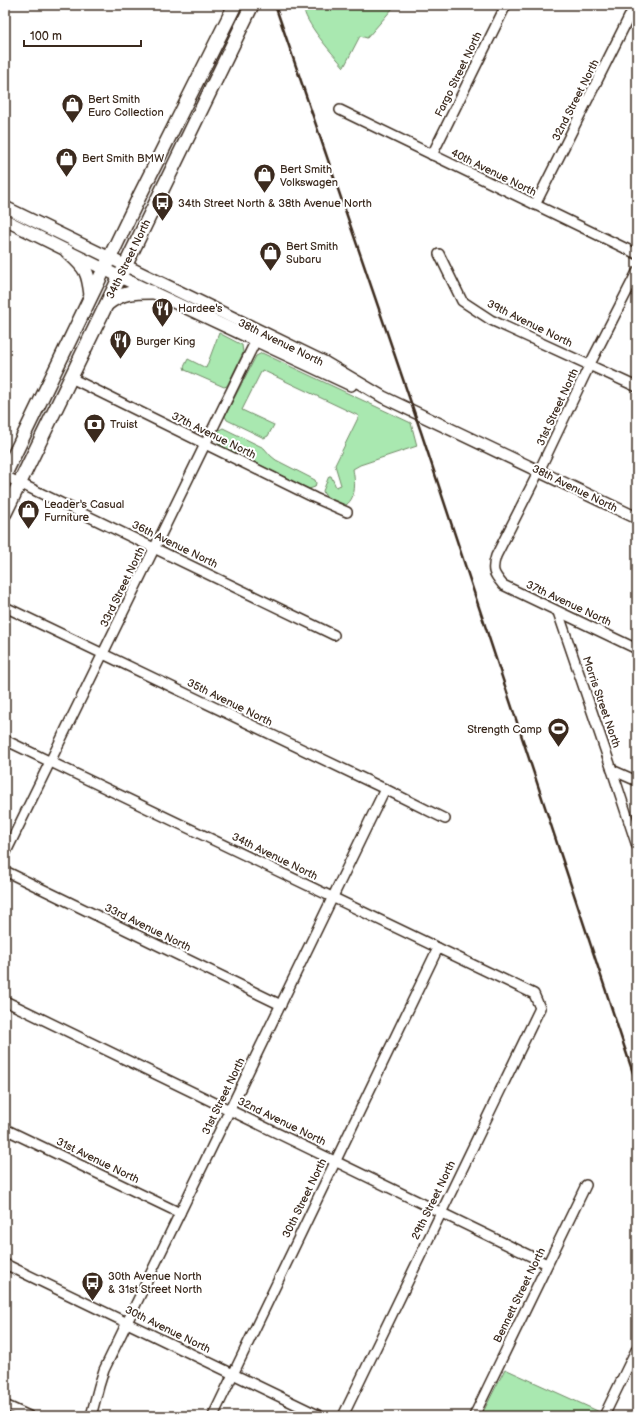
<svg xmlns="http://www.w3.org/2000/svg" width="642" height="1421" viewBox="0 0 642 1421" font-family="'Balsamiq Sans',sans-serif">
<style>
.green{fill:#a9e8b0;stroke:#728967}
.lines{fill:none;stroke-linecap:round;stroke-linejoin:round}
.minor-casing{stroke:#3b2a1e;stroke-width:12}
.major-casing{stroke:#3b2a1e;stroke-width:14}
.highway-casing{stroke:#3b2a1e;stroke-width:16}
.minor{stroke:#fff;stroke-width:9}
.major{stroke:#fff;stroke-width:11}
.highway{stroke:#fff;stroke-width:13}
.rail{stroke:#3b2a1e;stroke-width:2.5}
.labels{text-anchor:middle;stroke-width:4;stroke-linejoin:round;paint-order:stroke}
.street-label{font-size:11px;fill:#3b2a1e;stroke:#fff}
.poi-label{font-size:11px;fill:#3b2a1e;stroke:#fff;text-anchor:start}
</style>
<rect width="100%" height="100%" fill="#fff"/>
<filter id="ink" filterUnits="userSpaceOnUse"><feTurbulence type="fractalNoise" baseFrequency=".025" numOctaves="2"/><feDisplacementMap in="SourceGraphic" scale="8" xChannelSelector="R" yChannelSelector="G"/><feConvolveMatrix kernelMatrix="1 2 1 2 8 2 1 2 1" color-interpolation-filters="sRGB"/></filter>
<g filter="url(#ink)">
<g class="green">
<path d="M 303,5 L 394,5 L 393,8 L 367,38 L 360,36 L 344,67 C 332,53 304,23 303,5 Z"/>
<path d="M 219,333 L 242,345 L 243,353 L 227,386 L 224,387 L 185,370 L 184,367 L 188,359 L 206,368 Z"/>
<path d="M 262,353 L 411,423 L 417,446 L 360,465 L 353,469 C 355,481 357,497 346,505 L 329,498 L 324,494 L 323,491 L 329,476 L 331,476 L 336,487 L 341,485 L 335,465 L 359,416 L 262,370 L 242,410 L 274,425 L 268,436 L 264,438 L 227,420 L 225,416 L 256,356 Z"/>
<path d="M 223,428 L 264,448 L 271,456 L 276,460 L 315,480 L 316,483 L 315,487 L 309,489 L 223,447 C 215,442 213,432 223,428 Z"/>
<path d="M 505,1369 L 602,1413 L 600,1416 L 481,1416 Z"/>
</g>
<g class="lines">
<defs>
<g id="minor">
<path d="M 340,110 L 637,254"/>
<path d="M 432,155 L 506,5"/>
<path d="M 535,205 L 635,5"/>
<path d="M 439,254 L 462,301 L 491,320 L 637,387"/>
<path d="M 637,272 L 590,364 L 539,471 L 496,556 C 491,571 494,574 503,585 L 637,649"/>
<path d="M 71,378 L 315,498 L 347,512"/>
<path d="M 5,476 L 334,635"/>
<path d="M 5,607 L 385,789 L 445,819"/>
<path d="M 558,612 L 612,770 L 637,846"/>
<path d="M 5,740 L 534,994 L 540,1008 L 343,1416"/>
<path d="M 612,770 L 637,781"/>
<path d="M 5,854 L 258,336"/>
<path d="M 5,871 L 281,1005"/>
<path d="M 5,1001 L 547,1264"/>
<path d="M 5,1129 L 180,1213"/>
<path d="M 5,1264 L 320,1416"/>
<path d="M 5,1405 L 29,1416"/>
<path d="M 91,1416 L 99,1386 L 104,1370 L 385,789"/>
<path d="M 213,1416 L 438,948"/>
<path d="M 474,1416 L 586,1185"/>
<path d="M 604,1416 L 637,1348"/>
</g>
<g id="major">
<path d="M 5,207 L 324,362 L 383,397 L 637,518"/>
<path d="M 5,220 L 120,277 L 351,385"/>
</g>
<g id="highway">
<path d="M 67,251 C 85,268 88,269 91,295"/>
<path d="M 107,304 C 123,292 133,292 152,292"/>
<path d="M 5,474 L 140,195 L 235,5"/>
<path d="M 5,513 L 252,5"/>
</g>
</defs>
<use href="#minor" class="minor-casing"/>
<use href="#major" class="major-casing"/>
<use href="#highway" class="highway-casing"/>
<use href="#minor" class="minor"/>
<use href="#major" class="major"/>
<use href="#highway" class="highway"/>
<path class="rail" d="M 275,5 L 421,432 L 637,1085"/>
</g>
</g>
<defs>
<symbol id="shop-pin" viewBox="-11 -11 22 30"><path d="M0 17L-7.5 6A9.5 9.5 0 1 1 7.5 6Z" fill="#3b2a1e" stroke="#fff"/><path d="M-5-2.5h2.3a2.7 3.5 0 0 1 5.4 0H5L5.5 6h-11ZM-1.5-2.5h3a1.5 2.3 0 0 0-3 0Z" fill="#fff"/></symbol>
<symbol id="bus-pin" viewBox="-11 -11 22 30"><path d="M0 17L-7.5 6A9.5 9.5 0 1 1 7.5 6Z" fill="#3b2a1e" stroke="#fff"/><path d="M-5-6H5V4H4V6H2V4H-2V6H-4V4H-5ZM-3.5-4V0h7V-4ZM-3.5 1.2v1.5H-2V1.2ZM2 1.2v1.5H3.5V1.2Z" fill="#fff"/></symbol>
<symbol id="restaurant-pin" viewBox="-11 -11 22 30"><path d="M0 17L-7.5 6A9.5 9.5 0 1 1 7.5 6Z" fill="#3b2a1e" stroke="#fff"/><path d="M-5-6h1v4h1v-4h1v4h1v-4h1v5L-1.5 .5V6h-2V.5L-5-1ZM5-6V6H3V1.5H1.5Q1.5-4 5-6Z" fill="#fff"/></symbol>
<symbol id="bank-pin" viewBox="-11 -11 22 30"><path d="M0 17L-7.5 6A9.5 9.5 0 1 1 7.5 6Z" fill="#3b2a1e" stroke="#fff"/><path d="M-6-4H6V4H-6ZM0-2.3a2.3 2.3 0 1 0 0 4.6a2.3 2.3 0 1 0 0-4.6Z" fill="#fff"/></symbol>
<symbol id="stadium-pin" viewBox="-11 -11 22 30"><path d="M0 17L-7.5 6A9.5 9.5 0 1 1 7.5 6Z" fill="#3b2a1e" stroke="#fff"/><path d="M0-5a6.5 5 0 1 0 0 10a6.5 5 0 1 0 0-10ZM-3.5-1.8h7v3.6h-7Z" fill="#fff"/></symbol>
</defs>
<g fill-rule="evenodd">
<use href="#shop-pin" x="60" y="92" width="25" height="34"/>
<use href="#shop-pin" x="54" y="146" width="25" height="34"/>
<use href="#shop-pin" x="252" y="162" width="25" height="34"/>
<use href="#bus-pin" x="150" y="190" width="25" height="34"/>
<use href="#shop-pin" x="258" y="240" width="25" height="34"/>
<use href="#restaurant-pin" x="150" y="296" width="25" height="34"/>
<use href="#restaurant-pin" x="108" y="328" width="25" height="34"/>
<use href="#bank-pin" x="82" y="412" width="25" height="34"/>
<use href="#shop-pin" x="16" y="498" width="25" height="34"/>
<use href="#stadium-pin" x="546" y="716" width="25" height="34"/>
<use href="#bus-pin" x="80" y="1270" width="25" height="34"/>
</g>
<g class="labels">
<g class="street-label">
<text transform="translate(458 74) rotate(-64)" y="4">Fargo Street North</text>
<text transform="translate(575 100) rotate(-63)" y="4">32nd Street North</text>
<text transform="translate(494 172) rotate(26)" y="4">40th Avenue North</text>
<text transform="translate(128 259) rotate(-64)" y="4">34th Street North</text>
<text transform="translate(530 323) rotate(26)" y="4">39th Avenue North</text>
<text transform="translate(281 342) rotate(26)" y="4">38th Avenue North</text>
<text transform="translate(557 407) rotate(-65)" y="4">31st Street North</text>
<text transform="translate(214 435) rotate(26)" y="4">37th Avenue North</text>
<text transform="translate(575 488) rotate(26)" y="4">38th Avenue North</text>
<text transform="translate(175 544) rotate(26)" y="4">36th Avenue North</text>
<text transform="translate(122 587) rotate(-64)" y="4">33rd Street North</text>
<text transform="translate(569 603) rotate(25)" y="4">37th Avenue North</text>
<text transform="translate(230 702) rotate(26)" y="4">35th Avenue North</text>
<text transform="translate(602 702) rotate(71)" y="4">Morris Street North</text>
<text transform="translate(275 856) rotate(26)" y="4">34th Avenue North</text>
<text transform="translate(148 927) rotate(26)" y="4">33rd Avenue North</text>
<text transform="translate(223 1096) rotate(-64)" y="4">31st Street North</text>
<text transform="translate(282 1121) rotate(26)" y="4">32nd Avenue North</text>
<text transform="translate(98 1160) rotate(26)" y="4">31st Avenue North</text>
<text transform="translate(304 1198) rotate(-64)" y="4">30th Street North</text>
<text transform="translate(433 1200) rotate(-64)" y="4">29th Street North</text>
<text transform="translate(519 1295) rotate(-64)" y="4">Bennett Street North</text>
<text transform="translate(168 1329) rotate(26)" y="4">30th Avenue North</text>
</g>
<g class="poi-label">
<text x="88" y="103">Bert Smith<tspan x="88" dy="13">Euro Collection</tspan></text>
<text x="82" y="162">Bert Smith BMW</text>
<text x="280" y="173">Bert Smith<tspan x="280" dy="13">Volkswagen</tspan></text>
<text x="178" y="207">34th Street North &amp; 38th Avenue North</text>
<text x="286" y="250">Bert Smith<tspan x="286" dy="13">Subaru</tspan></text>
<text x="178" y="312">Hardee's</text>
<text x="136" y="345">Burger King</text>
<text x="110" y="428">Truist</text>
<text x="44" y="508">Leader's Casual<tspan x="44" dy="13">Furniture</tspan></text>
<text x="542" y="733" text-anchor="end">Strength Camp</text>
<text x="108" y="1280">30th Avenue North<tspan x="108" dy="13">&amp; 31st Street North</tspan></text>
</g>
</g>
<rect width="642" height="1421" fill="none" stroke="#fff" stroke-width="20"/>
<rect x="10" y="10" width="622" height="1401" fill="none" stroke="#3b2a1e" stroke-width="1.5" filter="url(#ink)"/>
<path d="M24 40v6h117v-6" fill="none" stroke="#3b2a1e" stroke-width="2"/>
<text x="30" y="40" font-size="12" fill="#3b2a1e" stroke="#ffffff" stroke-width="3" paint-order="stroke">100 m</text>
</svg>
